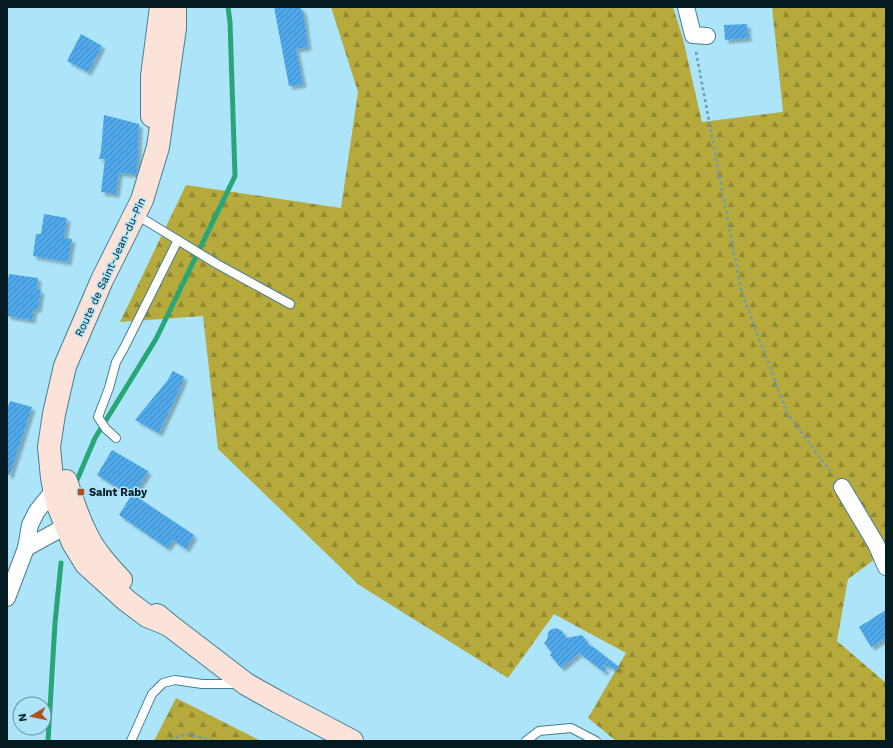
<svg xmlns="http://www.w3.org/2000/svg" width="893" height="748" viewBox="0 0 893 748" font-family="'Work Sans',sans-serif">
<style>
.forest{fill:url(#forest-firs)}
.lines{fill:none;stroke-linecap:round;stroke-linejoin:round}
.stream{stroke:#27a778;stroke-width:5}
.building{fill:url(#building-hatch);filter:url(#shadow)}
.lane-casing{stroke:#487e91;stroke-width:10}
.street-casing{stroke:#487e91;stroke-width:18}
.secondary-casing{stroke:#487e91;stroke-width:24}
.path{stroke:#719dad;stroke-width:2.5;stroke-dasharray:3 3;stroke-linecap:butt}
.lane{stroke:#fff;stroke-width:8}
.street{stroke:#fff;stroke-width:16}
.secondary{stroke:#fce3d9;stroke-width:22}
.poi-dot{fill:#b34e1e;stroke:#ace4f9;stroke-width:1.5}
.labels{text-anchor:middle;stroke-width:3;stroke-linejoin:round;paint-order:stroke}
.street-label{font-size:11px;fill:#051b22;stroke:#ace4f9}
.poi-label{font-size:11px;font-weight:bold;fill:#051b22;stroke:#ace4f9;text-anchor:start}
</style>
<defs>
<pattern id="forest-firs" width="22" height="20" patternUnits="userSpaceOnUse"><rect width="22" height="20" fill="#b6aa3c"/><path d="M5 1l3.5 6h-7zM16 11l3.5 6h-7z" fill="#928a32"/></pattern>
<pattern id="building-hatch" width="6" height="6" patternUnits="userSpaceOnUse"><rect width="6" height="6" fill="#4fa9eb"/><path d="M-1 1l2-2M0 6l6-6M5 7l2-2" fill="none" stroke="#4089be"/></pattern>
<filter id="shadow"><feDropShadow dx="3.5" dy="3.5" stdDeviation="1" flood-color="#0004"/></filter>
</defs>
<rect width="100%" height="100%" fill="#ace4f9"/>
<g class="forest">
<path d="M 331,7 L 673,7 L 683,39 L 702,122 L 783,112 L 772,7 L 886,7 L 886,551 L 848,579 L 837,641 L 886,683 L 886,741 L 616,741 L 588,718 L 626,653 L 554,614 L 508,678 L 359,585 L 218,449 L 203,316 L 120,322 L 186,185 L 341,208 L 358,92 Z"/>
<path d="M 176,698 L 261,741 L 154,741 Z"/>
</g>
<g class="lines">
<g class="stream">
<path d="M 77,480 L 95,438 L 156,339 L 235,176 L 230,22 L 228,7"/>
<path d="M 48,741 L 55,623 L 61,563"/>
</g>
</g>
<g class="building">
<path d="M 274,7 L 301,7 L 301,11 L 303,10 L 308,47 L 296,49 L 303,84 L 289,86 Z"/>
<path d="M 747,24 L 748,38 L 725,40 L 724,25 Z"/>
<path d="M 81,34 L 102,46 L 88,72 L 67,61 Z"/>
<path d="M 104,115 L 139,124 L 137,174 L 119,173 L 116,194 L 101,192 L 105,159 L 99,159 L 101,151 Z"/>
<path d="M 44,214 L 67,218 L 64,238 L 72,239 L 68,262 L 33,256 L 36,234 L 41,234 Z"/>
<path d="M 9,274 L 38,278 L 37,290 L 41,290 L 38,309 L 34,309 L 32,320 L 7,316 L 7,286 Z"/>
<path d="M 173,371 L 184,377 L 180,388 L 159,433 L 135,420 L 167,381 Z"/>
<path d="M 10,401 L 32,407 L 10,475 L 7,475 L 7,410 Z"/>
<path d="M 112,450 L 148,471 L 134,495 L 194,535 L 186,549 L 173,540 L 167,548 L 119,515 L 131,496 L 97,475 Z"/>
<path d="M 886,610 L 886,638 L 871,647 L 859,627 Z"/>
<path d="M 556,628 L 562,631 L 566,638 L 582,635 L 590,646 L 592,646 L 619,667 L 617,670 L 602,664 L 606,670 L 604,672 L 579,653 L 561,668 L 550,655 L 552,653 L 544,643 L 547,640 L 548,633 L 550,630 Z"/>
</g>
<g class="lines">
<defs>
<g id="lane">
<path d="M 135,214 L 217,264 L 290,304"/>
<path d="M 116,438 L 106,429 L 98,417 L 109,388 L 116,362 L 124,348 L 178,240"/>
<path d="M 131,741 L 152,694 L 163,683 L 175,680 L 202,684 L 237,684"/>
<path d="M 526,741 L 539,731 L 571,728 L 596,741"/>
</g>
<g id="street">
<path d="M 686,7 L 693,35 L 707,36"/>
<path d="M 842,487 L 876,544 L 886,567"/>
<path d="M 26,548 L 66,526"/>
<path d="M 7,598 L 26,548 L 30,525 L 37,511 L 54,490"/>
</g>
<g id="secondary">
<path d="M 152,116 L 152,76 L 161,7"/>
<path d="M 66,481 C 72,498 77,516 86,533 C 93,550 109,567 121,580"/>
<path d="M 157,615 L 169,625 L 246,684 L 278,702 L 352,741"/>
<path d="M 169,625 L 147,616 L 127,601 L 86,564 L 73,543 L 57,503 L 52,478 L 49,447 L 54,414 L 65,366 L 102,280 L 142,200 L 158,147 L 175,28 L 175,7"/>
</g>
</defs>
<use href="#lane" class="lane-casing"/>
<use href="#street" class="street-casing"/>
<use href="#secondary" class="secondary-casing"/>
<g class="path">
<path d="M 696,52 L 741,290 L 787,413 L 833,475"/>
<path d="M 164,741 L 187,734 L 214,741"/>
</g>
<use href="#lane" class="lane"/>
<use href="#street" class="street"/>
<use href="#secondary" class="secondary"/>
</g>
<rect class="poi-dot" x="77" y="488" width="8" height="8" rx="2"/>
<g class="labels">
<g class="street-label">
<text transform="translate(110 267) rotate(-65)" y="4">Route de Saint-Jean-du-Pin</text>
</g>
<g class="poi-label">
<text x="89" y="496">Saint Raby</text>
</g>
</g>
<rect width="893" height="748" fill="none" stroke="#051b22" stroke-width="16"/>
<g transform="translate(32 716) rotate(261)"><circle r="19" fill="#ace4f9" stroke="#6994a3"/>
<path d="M0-3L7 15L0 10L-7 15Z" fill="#b34e1e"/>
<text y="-6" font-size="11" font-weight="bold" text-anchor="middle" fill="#051b22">N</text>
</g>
</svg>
